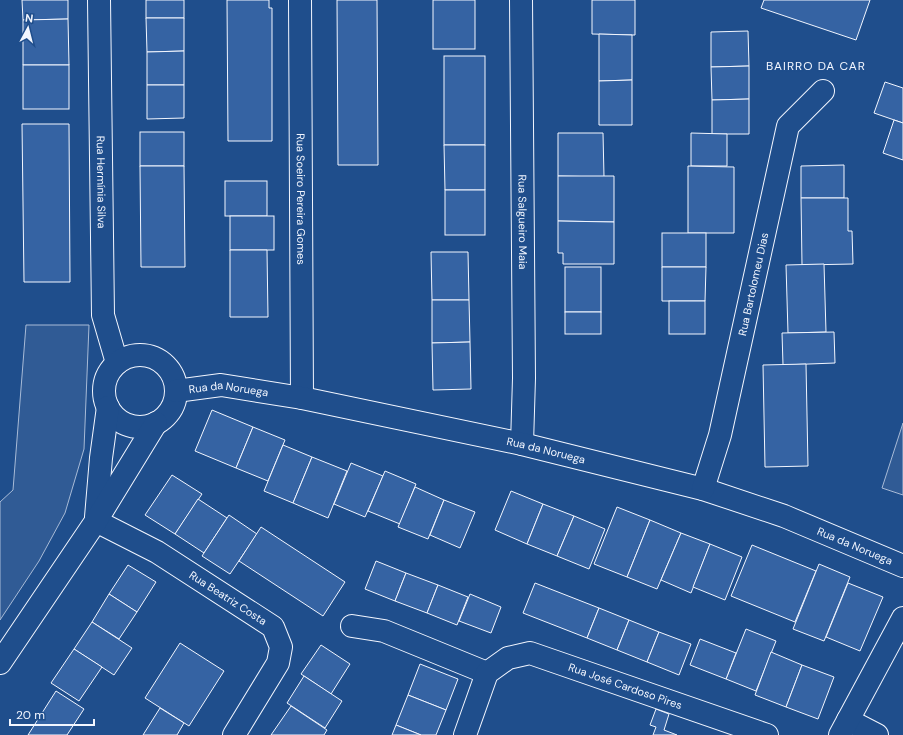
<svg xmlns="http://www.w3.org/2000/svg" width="903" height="735" viewBox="0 0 903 735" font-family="'DM Sans',sans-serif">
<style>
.built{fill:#305b95;stroke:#a8bbd7}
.building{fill:#3563a3;stroke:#f2f6ff}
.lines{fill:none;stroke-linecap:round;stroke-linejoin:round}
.minor-casing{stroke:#f2f6ff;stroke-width:24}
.minor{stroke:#1f4e8c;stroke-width:22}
.labels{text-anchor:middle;stroke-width:3;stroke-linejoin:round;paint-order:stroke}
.street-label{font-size:11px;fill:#f2f6ff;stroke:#1f4e8c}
.neighbourhood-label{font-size:12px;letter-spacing:1px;fill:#f2f6ff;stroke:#1f4e8c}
</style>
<rect width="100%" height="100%" fill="#1f4e8c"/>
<g class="built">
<path d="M 26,325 L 89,325 L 84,449 L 65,513 L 39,561 L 0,620 L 0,502 L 13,490 Z"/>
<path d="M 903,423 L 903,495 L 882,488 Z"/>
</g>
<g class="building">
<path d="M 22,0 L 68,0 L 68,19 L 23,20 Z"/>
<rect x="146" y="0" width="38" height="18"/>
<path d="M 227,0 L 269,0 L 269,8 L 272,8 L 272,141 L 228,141 Z"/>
<path d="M 337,0 L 377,0 L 378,165 L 338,165 Z"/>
<rect x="433" y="0" width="42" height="49"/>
<path d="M 592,0 L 635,0 L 635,35 L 592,34 Z"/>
<path d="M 764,0 L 870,0 L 856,40 L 761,8 Z"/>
<path d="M 146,18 L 184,18 L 184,51 L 147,52 Z"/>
<path d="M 68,19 L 69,65 L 23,65 L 23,20 Z"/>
<path d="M 748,31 L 749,66 L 711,67 L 711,32 Z"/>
<path d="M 599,34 L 632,35 L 632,80 L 599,81 Z"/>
<path d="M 184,51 L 184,85 L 147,85 L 147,52 Z"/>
<rect x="444" y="56" width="41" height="89"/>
<rect x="23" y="65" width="46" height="44"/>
<path d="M 749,66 L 749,99 L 712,100 L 711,67 Z"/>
<path d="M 632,80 L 632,125 L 599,125 L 599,81 Z"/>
<path d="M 885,82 L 903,88 L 903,123 L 874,113 Z"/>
<path d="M 147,85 L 184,85 L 184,118 L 147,119 Z"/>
<path d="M 749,99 L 749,134 L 712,134 L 712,100 Z"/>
<path d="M 894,120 L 903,123 L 903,160 L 883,153 Z"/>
<path d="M 22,124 L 69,124 L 70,282 L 24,282 Z"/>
<rect x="140" y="132" width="44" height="34"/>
<path d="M 558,133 L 603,133 L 604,177 L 558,176 Z"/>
<path d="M 691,133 L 727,134 L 727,166 L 691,166 Z"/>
<path d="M 444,145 L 485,145 L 485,190 L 445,190 Z"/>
<path d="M 844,165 L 844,198 L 801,198 L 801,166 Z"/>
<path d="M 140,166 L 184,166 L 185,267 L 141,267 Z"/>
<path d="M 688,166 L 734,167 L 734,233 L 688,233 Z"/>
<path d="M 558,176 L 614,176 L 614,222 L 558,221 Z"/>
<rect x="225" y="181" width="42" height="35"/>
<rect x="445" y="190" width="40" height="45"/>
<path d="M 801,198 L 848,198 L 848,231 L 852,231 L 853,264 L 802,265 Z"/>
<rect x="230" y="216" width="44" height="34"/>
<path d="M 558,221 L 614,222 L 614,264 L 563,264 L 563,253 L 558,253 Z"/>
<rect x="662" y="233" width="44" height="34"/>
<path d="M 230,250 L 267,250 L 268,317 L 230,317 Z"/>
<path d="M 431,252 L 468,252 L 469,300 L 432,300 Z"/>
<path d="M 824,264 L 826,332 L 788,333 L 786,265 Z"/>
<rect x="565" y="267" width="36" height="45"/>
<path d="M 662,267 L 706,267 L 705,301 L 662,301 Z"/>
<path d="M 432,300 L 469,300 L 470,342 L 432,343 Z"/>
<rect x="669" y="301" width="36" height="33"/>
<rect x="565" y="312" width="36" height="22"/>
<path d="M 834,332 L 835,363 L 783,365 L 782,333 Z"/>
<path d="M 470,342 L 471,389 L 433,390 L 432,343 Z"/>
<path d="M 806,364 L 808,466 L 765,467 L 763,365 Z"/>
<path d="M 212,410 L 253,427 L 236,468 L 195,451 Z"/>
<path d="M 253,427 L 285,440 L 268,481 L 236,468 Z"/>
<path d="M 283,445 L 312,457 L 293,503 L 264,491 Z"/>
<path d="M 312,457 L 347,471 L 328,518 L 293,503 Z"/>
<path d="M 351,463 L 383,476 L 365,517 L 334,504 Z"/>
<path d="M 385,471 L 416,484 L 400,524 L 368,511 Z"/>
<path d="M 172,475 L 202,494 L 175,534 L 145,515 Z"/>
<path d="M 415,487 L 444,500 L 428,539 L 398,527 Z"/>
<path d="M 511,491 L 543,504 L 527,544 L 495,530 Z"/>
<path d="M 198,499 L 227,518 L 204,553 L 175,534 Z"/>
<path d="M 444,500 L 475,512 L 460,548 L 430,535 Z"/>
<path d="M 543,504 L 574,516 L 557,556 L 527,544 Z"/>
<path d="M 617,507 L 650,520 L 627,577 L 594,564 Z"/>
<path d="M 229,515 L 257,534 L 230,574 L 202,556 Z"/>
<path d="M 574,516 L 605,529 L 589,569 L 557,556 Z"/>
<path d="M 650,520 L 681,533 L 657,589 L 627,577 Z"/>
<path d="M 261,527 L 345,582 L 323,616 L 239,561 Z"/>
<path d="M 681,533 L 710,544 L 691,593 L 661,580 Z"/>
<path d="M 710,544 L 742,557 L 725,600 L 693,587 Z"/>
<path d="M 752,545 L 816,571 L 795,622 L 731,596 Z"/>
<path d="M 376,561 L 406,573 L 395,601 L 365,589 Z"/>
<path d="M 819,564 L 850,577 L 824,641 L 793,629 Z"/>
<path d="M 128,565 L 156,582 L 137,612 L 109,594 Z"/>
<path d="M 406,573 L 438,585 L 427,613 L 395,601 Z"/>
<path d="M 535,583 L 599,608 L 587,638 L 523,613 Z"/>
<path d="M 848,583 L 883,597 L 860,651 L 826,637 Z"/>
<path d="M 438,585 L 468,597 L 457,625 L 427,613 Z"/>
<path d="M 109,594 L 137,612 L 119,639 L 92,622 Z"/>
<path d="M 470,594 L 501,607 L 491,633 L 459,621 Z"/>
<path d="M 599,608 L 629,620 L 617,650 L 587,638 Z"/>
<path d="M 629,620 L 659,632 L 647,662 L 617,650 Z"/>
<path d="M 92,622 L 132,648 L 114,675 L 74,649 Z"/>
<path d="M 746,629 L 776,641 L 756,691 L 726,679 Z"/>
<path d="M 659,632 L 691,644 L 679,675 L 647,662 Z"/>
<path d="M 700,639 L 736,653 L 726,679 L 690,665 Z"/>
<path d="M 180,643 L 224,671 L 189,726 L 145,698 Z"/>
<path d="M 321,645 L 350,664 L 331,694 L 301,674 Z"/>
<path d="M 74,649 L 102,667 L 79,701 L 51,683 Z"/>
<path d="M 771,652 L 802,665 L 786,707 L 755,695 Z"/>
<path d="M 420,664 L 458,679 L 446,710 L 408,695 Z"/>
<path d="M 802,665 L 834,677 L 818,719 L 786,707 Z"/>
<path d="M 304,676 L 342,701 L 325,728 L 287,703 Z"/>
<path d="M 56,691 L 84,709 L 67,735 L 28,735 Z"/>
<path d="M 408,695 L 446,710 L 436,735 L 421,735 L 396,725 Z"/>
<path d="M 291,706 L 327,730 L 324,735 L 271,735 Z"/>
<path d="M 160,708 L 184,723 L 177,735 L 143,735 Z"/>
<path d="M 656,709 L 669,714 L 664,730 L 677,735 L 653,735 L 656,727 L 650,725 Z"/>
<path d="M 396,725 L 421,735 L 392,735 Z"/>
</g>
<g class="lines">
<defs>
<g id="minor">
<path id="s1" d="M 99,0 L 103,315 L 117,363"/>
<path id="s2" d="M 300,0 L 302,398"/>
<path id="s3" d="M 521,0 L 524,378 L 522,444"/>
<circle cx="140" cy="391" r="36"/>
<path id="s4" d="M 176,391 L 221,385 L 302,398 L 522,444 L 703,489 L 784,516 L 903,566"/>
<path id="s5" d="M 703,489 L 720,435 L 788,126 L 823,91"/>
<path d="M 96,517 L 101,458 L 108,407"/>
<path id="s6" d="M 96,521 L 157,552 L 273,627 L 281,647 L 278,663 L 234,735"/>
<path d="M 352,626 L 384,631 L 487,673"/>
<path d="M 0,663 L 96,521 L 156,423"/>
<path d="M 848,720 L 877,735"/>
<path id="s7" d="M 465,735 L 487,673 L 508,658 L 530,653 L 767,735"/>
<path d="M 840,735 L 903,618"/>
</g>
</defs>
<use href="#minor" class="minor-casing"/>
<use href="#minor" class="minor"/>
</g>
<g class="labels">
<g class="street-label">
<text dy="4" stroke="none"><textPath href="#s1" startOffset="182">Rua Hermínia Silva</textPath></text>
<text dy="4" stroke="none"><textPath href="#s2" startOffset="199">Rua Soeiro Pereira Gomes</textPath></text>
<text dy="4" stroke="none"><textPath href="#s3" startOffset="222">Rua Salgueiro Maia</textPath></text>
<text dy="4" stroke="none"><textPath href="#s5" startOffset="211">Rua Bartolomeu Dias</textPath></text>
<text dy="4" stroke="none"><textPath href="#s4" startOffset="53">Rua da Noruega</textPath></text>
<text dy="4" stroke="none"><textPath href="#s4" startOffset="377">Rua da Noruega</textPath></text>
<text dy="4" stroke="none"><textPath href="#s4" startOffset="701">Rua da Noruega</textPath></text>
<text dy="4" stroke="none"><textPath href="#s6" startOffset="153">Rua Beatriz Costa</textPath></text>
<text dy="4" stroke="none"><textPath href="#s7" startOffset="215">Rua José Cardoso Pires</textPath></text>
</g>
<g class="neighbourhood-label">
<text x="816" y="70">BAIRRO DA CAR</text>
</g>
</g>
<g transform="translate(28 28) rotate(7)" stroke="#1f4e8c" stroke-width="3" paint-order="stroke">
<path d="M0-3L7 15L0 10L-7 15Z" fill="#f2f6ff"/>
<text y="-6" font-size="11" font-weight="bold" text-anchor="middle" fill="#f2f6ff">N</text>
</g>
<path d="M10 719v6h84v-6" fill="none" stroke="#f2f6ff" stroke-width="2"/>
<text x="16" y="719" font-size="12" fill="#f2f6ff" stroke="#1f4e8c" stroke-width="3" paint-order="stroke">20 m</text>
</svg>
